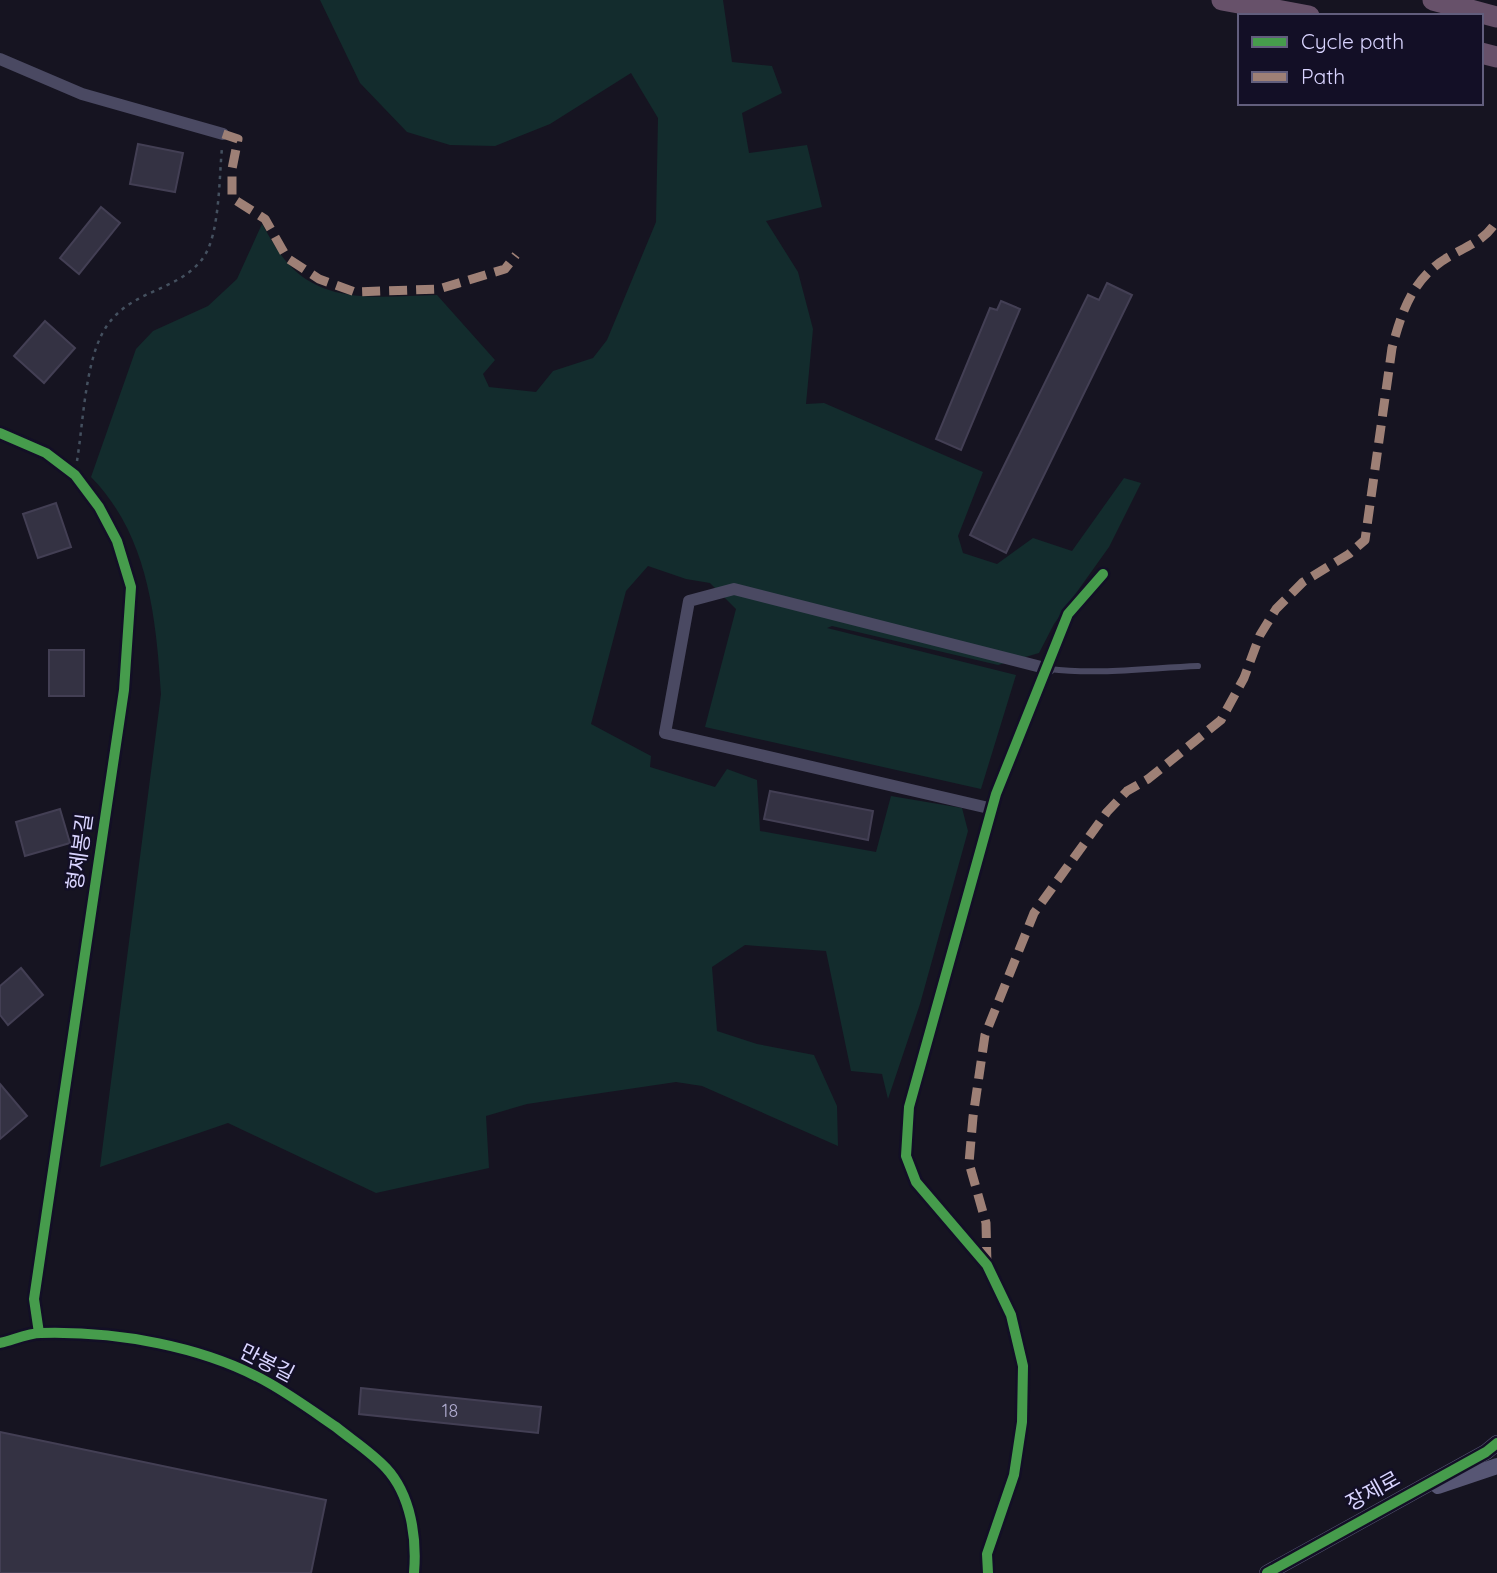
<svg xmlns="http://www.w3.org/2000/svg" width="1497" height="1573" viewBox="0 0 1497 1573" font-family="Quicksand,'Noto Sans KR',sans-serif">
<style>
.green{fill:#132c2d}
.building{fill:#343243;stroke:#433f54;stroke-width:2}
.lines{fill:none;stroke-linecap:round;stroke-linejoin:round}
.path{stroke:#44505f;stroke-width:2.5;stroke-dasharray:3.5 5;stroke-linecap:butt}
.service{stroke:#4a4962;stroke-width:6}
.minor{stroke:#4a4962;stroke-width:12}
.secondary{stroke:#575674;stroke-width:16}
.motorway{stroke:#67516a;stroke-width:21}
.quiet{stroke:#9e8076;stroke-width:9;stroke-dasharray:18 9;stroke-linecap:butt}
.cycleway-casing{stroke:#130f26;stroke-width:15}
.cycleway{stroke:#469c4c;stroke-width:10}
.labels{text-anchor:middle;stroke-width:5;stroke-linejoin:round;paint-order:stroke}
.number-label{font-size:18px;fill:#b0acd0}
.street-label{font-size:21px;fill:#d9d4ff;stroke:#130f26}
</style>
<rect width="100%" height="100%" fill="#161421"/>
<path class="green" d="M 320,0 L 723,0 L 732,62 L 772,66 L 782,93 L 742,113 L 749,153 L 807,145 L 822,207 L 766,221 L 798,272 L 813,329 L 806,404 L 824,403 L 983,472 L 958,536 L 963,553 L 997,564 L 1033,538 L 1072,551 L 1124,478 L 1141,483 L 1109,547 L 1054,624 L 1039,653 L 998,665 L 832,626 L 827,628 L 1016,675 L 981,789 L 705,727 L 736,609 L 710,583 L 686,579 L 648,566 L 626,591 L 591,724 L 651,756 L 650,767 L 715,787 L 727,769 L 757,780 L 760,831 L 876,852 L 891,796 L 962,808 L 968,831 L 920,1004 L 888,1099 L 882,1074 L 851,1071 L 826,951 L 745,945 L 712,967 L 717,1031 L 757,1044 L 814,1055 L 837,1106 L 838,1146 L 702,1086 L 676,1082 L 527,1104 L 486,1116 L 489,1168 L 376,1193 L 228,1123 L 100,1167 L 161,694 C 156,616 148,535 91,477 L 136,349 L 153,331 L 208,306 L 237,279 L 262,224 C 269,236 276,249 285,260 C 323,307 384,296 437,295 L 495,360 L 483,374 L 489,387 L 536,392 L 553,371 L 593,358 L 607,340 L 656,222 L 658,118 L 631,73 L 550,124 L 495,146 L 450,145 L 407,132 L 360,83 Z"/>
<g class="building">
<path d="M 138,144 L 183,153 L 175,192 L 130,184 Z"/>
<path d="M 101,207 L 120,223 L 79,274 L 60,258 Z"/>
<path d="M 1107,283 L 1132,295 L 1006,553 L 970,535 L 1088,295 L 1099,300 Z"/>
<path d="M 1001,301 L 1020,309 L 961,450 L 936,439 L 990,308 L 997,310 Z"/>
<path d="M 45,321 L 75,348 L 44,383 L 14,356 Z"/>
<path d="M 56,503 L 71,547 L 38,558 L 23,514 Z"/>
<rect x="49" y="650" width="35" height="46"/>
<path d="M 770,791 L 873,811 L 868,840 L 764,819 Z"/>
<path d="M 60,809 L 70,843 L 25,856 L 16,822 Z"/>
<path d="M 21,968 L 43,995 L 8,1025 L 0,1015 L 0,986 Z"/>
<path d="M 0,1084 L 27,1116 L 0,1139 Z"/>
<path d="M 361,1388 L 541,1407 L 538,1433 L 359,1414 Z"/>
<path d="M 0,1432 L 326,1500 L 311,1573 L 0,1573 Z"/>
</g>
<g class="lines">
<path class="path" d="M 77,461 C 83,424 85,367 102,334 C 126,288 177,294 203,258 C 220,235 219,177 222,148"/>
<path class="service" d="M 1049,669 C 1098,675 1148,668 1198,666"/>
<g class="minor">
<path d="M 0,59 L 82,94 L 223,134"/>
<path d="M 0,433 L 46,453 L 75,475 L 99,507 L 117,541 L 131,587 L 124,690 L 34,1299 L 39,1333"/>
<path d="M 993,809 L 665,733 L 689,601 L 734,589 L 1049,669"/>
<path d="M 0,1343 C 13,1340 28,1333 41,1333 C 116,1331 204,1346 269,1383 C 292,1396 314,1412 336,1427 C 352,1440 371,1452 386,1468 C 411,1495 417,1538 414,1573"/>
<path d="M 988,1573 L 987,1554 L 1014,1475 L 1022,1422 L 1023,1366 L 1011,1315 L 987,1265 L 916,1182 L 906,1156 L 909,1107 L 996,794 L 1068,614 L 1103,574"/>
</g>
<g class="secondary">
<path d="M 1438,1486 L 1497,1466"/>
<path d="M 1267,1573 L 1486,1452 L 1497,1443"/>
</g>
<g class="motorway">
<path d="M 1222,0 L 1309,16"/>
<path d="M 1433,0 L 1497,17"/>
<path d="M 1481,53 L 1497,57"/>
</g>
<g class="quiet">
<path d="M 223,134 L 238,139 L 232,169 L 232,198 L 265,219 L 287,258 L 319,279 L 355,292 L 439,289 L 505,269 L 516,255"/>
<path d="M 987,1265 L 986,1223 L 969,1163 L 973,1117 L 985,1035 L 1034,913 L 1107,812 L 1127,791 L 1148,779 L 1221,720 L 1244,678 L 1260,635 L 1276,609 L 1303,582 L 1349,554 L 1365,540 L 1392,348 C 1400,318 1409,289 1433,268 C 1454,249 1483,246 1497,220"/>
</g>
<defs>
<g id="cycleway">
<path d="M 0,433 L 46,453 L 75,475 L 99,507 L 117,541 L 131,587 L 124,690 L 34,1299 L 39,1333"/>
<path d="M 0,1343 C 13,1340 28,1333 41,1333 C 116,1331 204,1346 269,1383 C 292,1396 314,1412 336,1427 C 352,1440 371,1452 386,1468 C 411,1495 417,1538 414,1573"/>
<path d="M 988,1573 L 987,1554 L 1014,1475 L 1022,1422 L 1023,1366 L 1011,1315 L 987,1265 L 916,1182 L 906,1156 L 909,1107 L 996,794 L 1068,614 L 1103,574"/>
<path d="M 1267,1573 L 1486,1452 L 1497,1443"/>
</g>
</defs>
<use href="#cycleway" class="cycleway-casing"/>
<use href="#cycleway" class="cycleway"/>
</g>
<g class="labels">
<g class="number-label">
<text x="450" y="1417">18</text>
</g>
<g class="street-label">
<text transform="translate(80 852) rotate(-82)" y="7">형제봉길</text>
<text transform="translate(267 1363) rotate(27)" y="7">만봉길</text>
<text transform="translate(1373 1491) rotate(-29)" y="7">장제로</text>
</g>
</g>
<rect x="1238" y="14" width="245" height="91" fill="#130f26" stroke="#625e7d" stroke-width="2"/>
<rect x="1252" y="37" width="35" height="10" fill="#469c4c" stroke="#625e7d" stroke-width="2"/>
<text x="1301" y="49" font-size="21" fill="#d9d4ff">Cycle path</text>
<rect x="1252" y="72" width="35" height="10" fill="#9e8076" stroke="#625e7d" stroke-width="2"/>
<text x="1301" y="84" font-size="21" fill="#d9d4ff">Path</text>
</svg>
